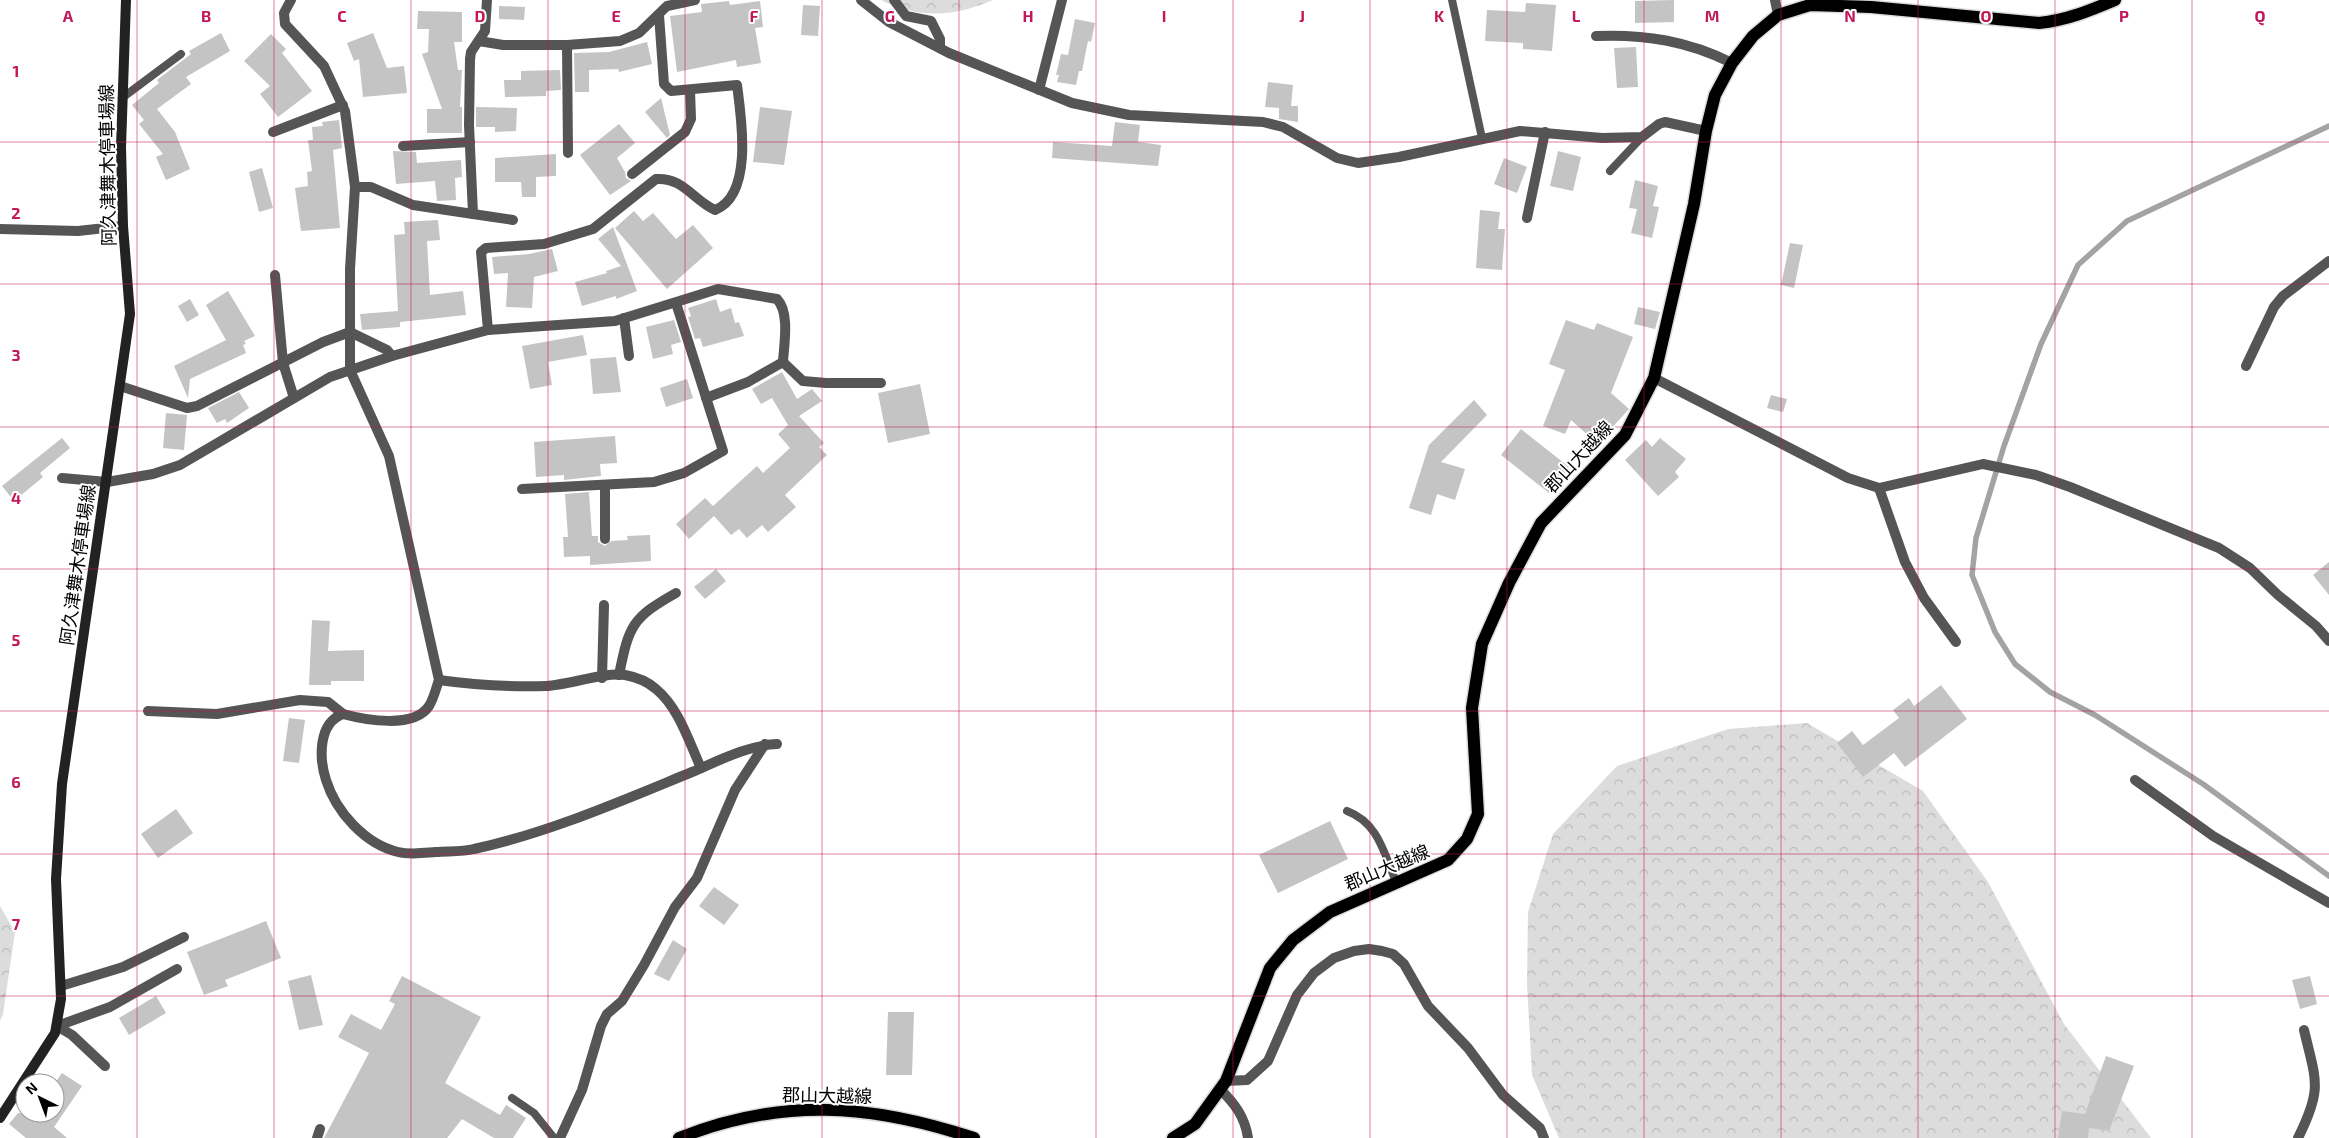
<svg xmlns="http://www.w3.org/2000/svg" width="2329" height="1138" viewBox="0 0 2329 1138" font-family="'Exo 2','Noto Sans JP',sans-serif">
<style>
.forest{fill:url(#forest-crowns)}
.lines{fill:none;stroke-linecap:round;stroke-linejoin:round}
.stream{stroke:#a3a3a3;stroke-width:5.5}
.building{fill:#c4c4c4}
.primary-casing{stroke:#dbdbdb;stroke-width:15}
.service{stroke:#555;stroke-width:8}
.minor{stroke:#555;stroke-width:10}
.secondary{stroke:#222;stroke-width:10}
.primary{stroke:#000;stroke-width:12}
.grid{fill:none;stroke:#c2185b;stroke-width:1;stroke-opacity:0.55}
.labels{text-anchor:middle;stroke-width:4;stroke-linejoin:round;paint-order:stroke}
.street-label{font-size:18px;fill:#000;stroke:#fff}
.grid-label{font-size:16px;text-anchor:middle;font-weight:bold;fill:#c2185b;stroke:#fff;stroke-width:4;stroke-linejoin:round;paint-order:stroke}
</style>
<defs>
<pattern id="forest-crowns" width="20" height="18" patternUnits="userSpaceOnUse" patternTransform="scale(1.25)"><rect width="20" height="18" fill="#dcdcdc"/><path d="M2 6a3 3 0 1 1 6 0M12 15a3 3 0 1 1 6 0" fill="none" stroke="#bbb"/></pattern>
</defs>
<rect width="100%" height="100%" fill="#fff"/>
<g class="forest">
<path d="M 881,0 L 993,0 C 954,17 919,19 881,0 Z"/>
<path d="M 1807,723 L 1923,791 L 1988,882 L 2064,1024 L 2151,1138 L 1559,1138 L 1532,1075 L 1527,984 L 1528,912 L 1553,834 L 1617,766 L 1728,729 Z"/>
<path d="M 0,906 L 15,932 L 3,1014 L 0,1021 Z"/>
</g>
<g class="lines">
<path class="stream" d="M 2329,126 L 2127,221 L 2078,265 L 2041,344 L 2004,446 L 1976,538 L 1972,575 L 1995,632 L 2015,664 L 2050,692 L 2095,715 L 2203,784 L 2329,876"/>
</g>
<g class="building">
<path d="M 1674,0 L 1674,22 L 1635,23 L 1635,1 Z"/>
<path d="M 729,1 L 730,5 L 760,1 L 763,27 L 755,28 L 761,63 L 737,67 L 736,60 L 677,72 L 670,16 L 702,12 L 701,4 Z"/>
<path d="M 1526,3 L 1556,5 L 1552,51 L 1523,49 L 1523,43 L 1485,41 L 1487,10 L 1525,12 Z"/>
<path d="M 803,5 L 820,6 L 818,36 L 801,35 Z"/>
<path d="M 499,6 L 525,7 L 524,20 L 499,19 Z"/>
<path d="M 418,11 L 462,12 L 462,42 L 454,42 L 458,70 L 462,70 L 460,107 L 462,107 L 462,133 L 427,133 L 427,109 L 442,109 L 422,54 L 428,52 L 429,29 L 417,29 Z"/>
<path d="M 1075,19 L 1095,23 L 1091,42 L 1088,41 L 1082,71 L 1079,71 L 1076,85 L 1057,82 L 1059,75 L 1056,75 L 1061,54 L 1068,55 Z"/>
<path d="M 221,33 L 230,51 L 186,77 L 191,84 L 157,109 L 175,132 L 190,169 L 166,180 L 156,157 L 163,154 L 139,124 L 144,120 L 132,105 L 159,83 L 157,80 L 191,54 L 189,51 Z"/>
<path d="M 373,33 L 387,68 L 404,66 L 407,93 L 363,97 L 359,59 L 354,61 L 347,43 Z"/>
<path d="M 271,34 L 286,49 L 282,53 L 312,91 L 278,117 L 260,94 L 270,86 L 244,61 Z"/>
<path d="M 647,42 L 652,64 L 619,72 L 618,69 L 589,70 L 589,92 L 575,92 L 574,53 L 609,52 Z"/>
<path d="M 1636,47 L 1638,87 L 1617,88 L 1614,48 Z"/>
<path d="M 560,70 L 561,90 L 546,91 L 546,96 L 505,97 L 504,80 L 521,80 L 521,71 Z"/>
<path d="M 1268,82 L 1293,85 L 1291,106 L 1298,106 L 1298,122 L 1279,119 L 1279,108 L 1265,107 Z"/>
<path d="M 661,98 L 670,135 L 667,138 L 645,112 Z"/>
<path d="M 476,107 L 517,108 L 516,131 L 495,132 L 495,127 L 476,127 Z"/>
<path d="M 760,107 L 792,111 L 784,165 L 753,162 Z"/>
<path d="M 339,120 L 342,148 L 333,150 L 340,228 L 301,231 L 295,188 L 308,186 L 307,172 L 312,171 L 308,140 L 313,140 L 312,127 L 323,126 L 322,122 Z"/>
<path d="M 1115,122 L 1140,125 L 1138,142 L 1161,145 L 1158,166 L 1052,158 L 1053,142 L 1112,146 Z"/>
<path d="M 619,124 L 635,143 L 617,158 L 625,172 L 626,178 L 631,181 L 610,195 L 580,155 Z"/>
<path d="M 393,151 L 416,152 L 417,163 L 461,160 L 462,177 L 455,178 L 456,200 L 437,201 L 435,181 L 396,184 Z"/>
<path d="M 1558,151 L 1581,157 L 1573,191 L 1550,186 Z"/>
<path d="M 556,154 L 556,176 L 536,177 L 536,197 L 522,197 L 521,182 L 495,182 L 495,158 Z"/>
<path d="M 1504,158 L 1527,167 L 1517,193 L 1494,184 Z"/>
<path d="M 262,168 L 273,208 L 259,212 L 249,172 Z"/>
<path d="M 1635,180 L 1658,186 L 1653,206 L 1659,207 L 1652,238 L 1631,233 L 1637,209 L 1629,208 Z"/>
<path d="M 1480,210 L 1500,212 L 1498,229 L 1505,229 L 1502,270 L 1476,268 Z"/>
<path d="M 634,211 L 643,221 L 653,213 L 676,239 L 693,225 L 713,248 L 667,289 L 615,228 Z"/>
<path d="M 438,220 L 440,240 L 427,241 L 430,295 L 463,291 L 466,315 L 400,322 L 400,327 L 362,330 L 360,314 L 398,311 L 394,235 L 405,234 L 404,222 Z"/>
<path d="M 613,227 L 637,291 L 616,299 L 616,296 L 582,306 L 575,282 L 607,273 L 606,271 L 621,266 L 598,239 Z"/>
<path d="M 1790,243 L 1803,245 L 1794,288 L 1781,285 Z"/>
<path d="M 552,249 L 558,271 L 534,277 L 532,308 L 506,307 L 508,273 L 494,274 L 492,257 L 529,254 Z"/>
<path d="M 228,291 L 255,336 L 244,341 L 246,344 L 243,345 L 246,353 L 190,379 L 188,398 L 174,366 L 226,340 L 206,305 Z"/>
<path d="M 190,299 L 199,315 L 187,322 L 178,306 Z"/>
<path d="M 716,299 L 720,312 L 731,308 L 735,323 L 739,322 L 744,336 L 703,347 L 700,338 L 695,339 L 688,317 L 691,316 L 688,308 Z"/>
<path d="M 1638,307 L 1660,312 L 1655,329 L 1634,324 Z"/>
<path d="M 674,320 L 681,342 L 671,345 L 673,354 L 653,359 L 646,327 Z"/>
<path d="M 1566,320 L 1594,330 L 1597,323 L 1633,337 L 1611,393 L 1629,409 L 1608,432 L 1603,427 L 1592,439 L 1571,420 L 1565,434 L 1543,426 L 1565,370 L 1549,364 Z"/>
<path d="M 583,335 L 587,355 L 548,362 L 552,385 L 530,389 L 522,346 Z"/>
<path d="M 616,357 L 621,392 L 593,394 L 590,359 Z"/>
<path d="M 782,372 L 797,399 L 812,389 L 822,401 L 799,416 L 824,443 L 819,447 L 827,455 L 785,495 L 796,507 L 768,532 L 762,525 L 747,538 L 739,529 L 731,535 L 714,516 L 689,539 L 676,524 L 705,498 L 713,506 L 757,466 L 763,473 L 790,448 L 778,434 L 788,425 L 772,398 L 761,404 L 752,389 Z"/>
<path d="M 687,379 L 693,398 L 666,407 L 660,388 Z"/>
<path d="M 920,384 L 930,434 L 888,443 L 878,393 Z"/>
<path d="M 239,392 L 249,408 L 227,423 L 225,419 L 217,423 L 208,408 Z"/>
<path d="M 1771,395 L 1787,399 L 1783,412 L 1767,408 Z"/>
<path d="M 1474,400 L 1487,415 L 1441,462 L 1465,469 L 1455,500 L 1437,494 L 1431,515 L 1409,508 L 1429,445 Z"/>
<path d="M 166,413 L 187,415 L 184,450 L 163,448 Z"/>
<path d="M 1521,429 L 1569,467 L 1549,493 L 1501,455 Z"/>
<path d="M 615,436 L 617,463 L 600,464 L 601,476 L 564,480 L 564,475 L 536,477 L 534,442 Z"/>
<path d="M 62,438 L 70,448 L 40,473 L 43,477 L 14,501 L 2,486 Z"/>
<path d="M 1660,438 L 1686,459 L 1675,472 L 1679,477 L 1658,496 L 1625,460 L 1646,440 L 1652,447 Z"/>
<path d="M 589,492 L 592,536 L 598,536 L 598,542 L 605,546 L 611,541 L 628,540 L 627,536 L 650,535 L 651,561 L 590,565 L 590,556 L 564,557 L 563,537 L 568,537 L 565,494 Z"/>
<path d="M 2329,562 L 2329,595 L 2313,575 Z"/>
<path d="M 716,569 L 726,581 L 705,599 L 694,587 Z"/>
<path d="M 312,620 L 330,621 L 328,651 L 364,650 L 364,681 L 331,681 L 331,685 L 309,685 Z"/>
<path d="M 1941,685 L 1967,719 L 1905,767 L 1894,753 L 1863,777 L 1837,743 L 1852,731 L 1863,745 L 1899,718 L 1893,710 L 1909,698 L 1914,706 Z"/>
<path d="M 289,718 L 305,720 L 299,763 L 283,761 Z"/>
<path d="M 176,809 L 193,833 L 158,858 L 141,834 Z"/>
<path d="M 1330,821 L 1348,859 L 1278,893 L 1259,855 Z"/>
<path d="M 714,887 L 739,905 L 724,925 L 699,906 Z"/>
<path d="M 266,921 L 281,958 L 225,980 L 228,986 L 204,995 L 187,952 Z"/>
<path d="M 673,940 L 687,949 L 669,981 L 654,974 Z"/>
<path d="M 311,975 L 323,1025 L 299,1030 L 288,981 Z"/>
<path d="M 402,976 L 481,1017 L 445,1083 L 500,1115 L 506,1105 L 526,1118 L 513,1138 L 494,1138 L 462,1119 L 447,1138 L 324,1138 L 369,1053 L 338,1037 L 351,1014 L 381,1030 L 395,1004 L 389,1001 Z"/>
<path d="M 2310,976 L 2317,1004 L 2300,1009 L 2292,980 Z"/>
<path d="M 156,996 L 166,1013 L 129,1035 L 119,1018 Z"/>
<path d="M 888,1012 L 914,1012 L 912,1075 L 886,1075 Z"/>
<path d="M 2106,1056 L 2134,1066 L 2109,1131 L 2089,1128 L 2088,1138 L 2058,1138 L 2062,1111 L 2085,1114 Z"/>
<path d="M 62,1073 L 82,1086 L 54,1127 L 67,1138 L 26,1138 L 9,1124 L 18,1113 L 55,1113 L 55,1083 Z"/>
</g>
<g class="lines">
<defs>
<g id="primary">
<path d="M 679,1138 C 782,1097 871,1104 974,1138"/>
<path d="M 1173,1138 L 1195,1124 L 1226,1081 L 1270,968 L 1293,940 L 1330,912 L 1448,860 L 1467,839 L 1478,814 L 1472,708 L 1482,644 L 1509,583 L 1541,523 L 1625,435 L 1654,378 L 1694,204 L 1706,131 L 1715,95 L 1732,63 L 1753,36 L 1778,15 L 1810,5 L 1871,7 L 2039,23 C 2067,20 2089,11 2115,0"/>
</g>
</defs>
<use href="#primary" class="primary-casing"/>
<g class="service">
<path d="M 1452,0 L 1482,138"/>
<path d="M 122,98 L 181,54"/>
<path d="M 1610,171 L 1642,137"/>
<path d="M 1347,811 C 1379,823 1384,854 1397,884"/>
<path d="M 512,1098 L 534,1113 L 554,1138"/>
</g>
<g class="minor">
<path d="M 291,0 L 284,13 L 285,24 L 324,66 L 345,111 L 355,187 L 350,269 L 350,370 L 389,456 L 439,680 C 436,688 434,698 429,706 C 414,729 365,720 343,714 C 318,723 319,758 326,780 C 336,812 365,844 398,852 C 411,855 423,853 436,852 C 448,851 462,852 474,849 C 548,833 621,801 692,772 C 718,761 749,745 777,744"/>
<path d="M 487,0 L 485,31 L 471,52 L 470,59 L 469,125 L 473,214 L 513,220"/>
<path d="M 861,0 L 889,22 L 949,53 L 1072,103 L 1129,115 L 1263,122 L 1283,127 L 1337,158 L 1358,163 L 1399,157 L 1520,131 L 1602,138 L 1642,137 L 1659,124 L 1665,122 L 1706,131"/>
<path d="M 894,0 L 906,16 L 931,21 L 940,39 L 940,48"/>
<path d="M 1775,0 L 1778,15"/>
<path d="M 1596,36 C 1645,34 1688,41 1732,63"/>
<path d="M 479,41 L 503,45 L 567,45 L 620,41 L 639,33 L 667,6 L 695,0"/>
<path d="M 567,45 L 568,153"/>
<path d="M 1039,90 L 1062,0"/>
<path d="M 273,132 L 343,105"/>
<path d="M 403,146 L 470,142"/>
<path d="M 632,174 L 685,132 L 691,119 L 690,90"/>
<path d="M 355,187 L 371,187 L 413,205 L 473,214"/>
<path d="M 1527,218 L 1545,132"/>
<path d="M 0,229 L 78,231 L 123,226"/>
<path d="M 275,275 L 283,363 L 294,398"/>
<path d="M 624,318 L 629,356"/>
<path d="M 488,330 L 615,321 L 718,289 L 777,299 C 790,313 784,344 783,362 L 748,382 L 706,398"/>
<path d="M 783,362 L 803,381 L 826,383 L 881,383"/>
<path d="M 2246,366 L 2274,307 L 2283,296 L 2329,261"/>
<path d="M 1654,378 L 1848,478 L 1879,488 L 1983,464 L 2036,475 L 2070,487 L 2219,548 L 2250,568 L 2278,595 L 2316,626 L 2329,641"/>
<path d="M 120,386 L 187,408 L 197,406 L 323,342 L 350,332 L 387,350 L 392,356"/>
<path d="M 62,478 L 107,482 L 153,474 L 180,465 L 330,377 L 392,356 L 488,330 L 481,252 L 486,248 L 544,244 L 593,229 L 656,179 C 683,177 693,200 715,210 C 754,195 741,116 737,85 L 671,91 L 664,84 L 659,15"/>
<path d="M 605,485 L 605,539"/>
<path d="M 1879,488 L 1905,562 L 1924,598 L 1956,642"/>
<path d="M 522,489 L 654,482 L 684,473 L 723,451 L 676,303"/>
<path d="M 619,675 C 629,625 632,618 676,593"/>
<path d="M 602,678 L 604,605"/>
<path d="M 439,680 C 474,685 510,687 546,686 C 569,685 603,672 625,675 C 636,677 648,682 656,689 C 679,708 689,742 701,768"/>
<path d="M 148,711 L 217,714 L 300,700 L 328,702 L 343,714"/>
<path d="M 2135,780 L 2213,836 L 2329,903"/>
<path d="M 61,986 L 123,967 L 184,937"/>
<path d="M 57,1026 L 110,1007 L 177,969"/>
<path d="M 57,1026 L 72,1035 L 105,1066"/>
<path d="M 1226,1081 L 1247,1080 L 1268,1061 L 1297,995 L 1314,973 L 1334,958 L 1354,951 L 1369,949 L 1382,951 L 1393,954 L 1404,964 L 1428,1006 L 1468,1048 L 1503,1095 L 1540,1128 L 1544,1138"/>
<path d="M 1220,1089 C 1235,1104 1245,1117 1248,1138"/>
<path d="M 317,1138 L 320,1129"/>
<path d="M 560,1138 L 582,1090 L 601,1026 L 607,1014 L 622,1001 L 644,965 L 675,907 L 697,878 L 735,790 L 765,744"/>
<path d="M 2298,1138 C 2323,1088 2316,1081 2304,1030"/>
</g>
<path class="secondary" d="M 0,1118 L 55,1033 L 61,999 L 56,879 L 62,784 L 130,314 L 123,226 L 121,147 L 126,0"/>
<use href="#primary" class="primary"/>
</g>
<path class="grid" d="M 137,0 L 137,1138M 274,0 L 274,1138M 411,0 L 411,1138M 548,0 L 548,1138M 685,0 L 685,1138M 822,0 L 822,1138M 959,0 L 959,1138M 1096,0 L 1096,1138M 1233,0 L 1233,1138M 1370,0 L 1370,1138M 1507,0 L 1507,1138M 1644,0 L 1644,1138M 1781,0 L 1781,1138M 1918,0 L 1918,1138M 2055,0 L 2055,1138M 2192,0 L 2192,1138M 0,142 L 2329,142M 0,284 L 2329,284M 0,427 L 2329,427M 0,569 L 2329,569M 0,711 L 2329,711M 0,854 L 2329,854M 0,996 L 2329,996"/>
<g class="labels">
<g class="street-label">
<text transform="translate(108 165) rotate(-91)" y="6">阿久津舞木停車場線</text>
<text transform="translate(1579 457) rotate(-47)" y="6">郡山大越線</text>
<text transform="translate(78 565) rotate(-82)" y="6">阿久津舞木停車場線</text>
<text transform="translate(1387 868) rotate(-23)" y="6">郡山大越線</text>
<text transform="translate(827 1096) rotate(1)" y="6">郡山大越線</text>
</g>
</g>
<g class="grid-label">
<text x="68" y="22">A</text>
<text x="206" y="22">B</text>
<text x="342" y="22">C</text>
<text x="480" y="22">D</text>
<text x="616" y="22">E</text>
<text x="754" y="22">F</text>
<text x="890" y="22">G</text>
<text x="1028" y="22">H</text>
<text x="1164" y="22">I</text>
<text x="1302" y="22">J</text>
<text x="1439" y="22">K</text>
<text x="1576" y="22">L</text>
<text x="1712" y="22">M</text>
<text x="1850" y="22">N</text>
<text x="1986" y="22">O</text>
<text x="2124" y="22">P</text>
<text x="2260" y="22">Q</text>
<text x="16" y="77">1</text>
<text x="16" y="219">2</text>
<text x="16" y="361">3</text>
<text x="16" y="504">4</text>
<text x="16" y="646">5</text>
<text x="16" y="788">6</text>
<text x="16" y="930">7</text>
</g>
<g transform="translate(40 1098) rotate(318)"><circle r="24" fill="#ffffff" stroke="#999999"/>
<path d="M0-4L9 19L0 12L-9 19Z" fill="#000000"/>
<text y="-8" font-size="14" font-weight="bold" text-anchor="middle" fill="#000000">N</text>
</g>
</svg>
